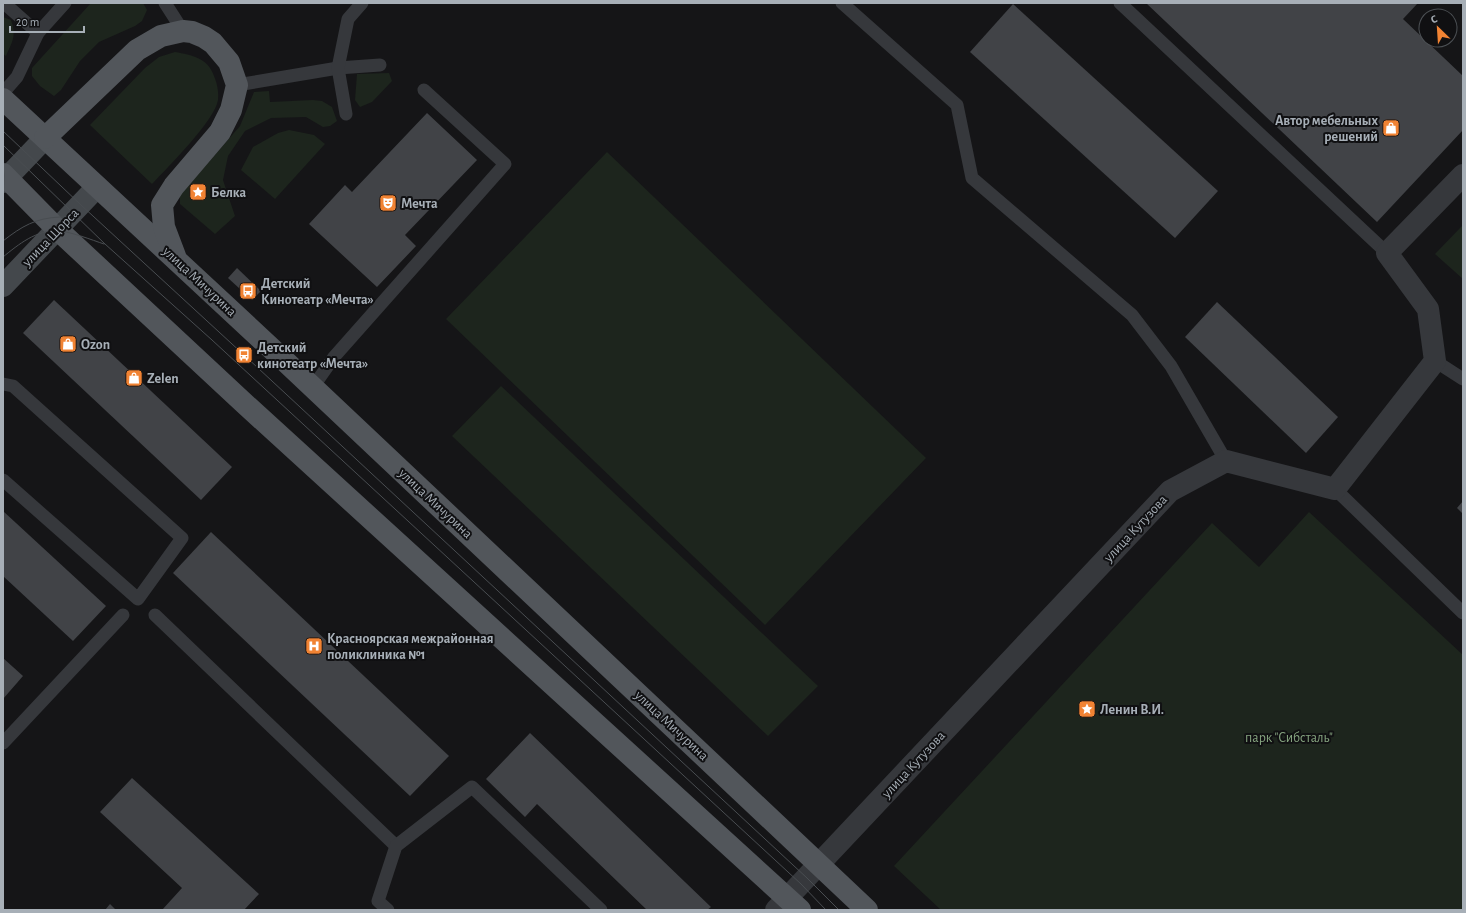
<svg xmlns="http://www.w3.org/2000/svg" width="1466" height="913" viewBox="0 0 1466 913" font-family="'Alegreya Sans',sans-serif">
<style>
.green{fill:#1d251d}
.building{fill:#414347}
.lines{fill:none;stroke-linecap:round;stroke-linejoin:round}
.service{stroke:#36383c;stroke-width:13}
.minor{stroke:#36383c;stroke-width:22}
.tertiary{stroke:#36383c;stroke-width:22}
.secondary{stroke:#44484c;stroke-width:22}
.primary{stroke:#52565b;stroke-width:22}
.tram{stroke:#494d51;stroke-width:1}
.labels{text-anchor:middle;stroke-width:4;stroke-linejoin:round;paint-order:stroke}
.poi-label{font-size:14px;font-weight:bold;fill:#a7afb7;stroke:#101012;text-anchor:start}
.street-label{font-size:14px;fill:#a7afb7;stroke:#101012}
.park-label{font-size:14px;fill:#84a27e;stroke:#101012}
</style>
<rect width="100%" height="100%" fill="#151517"/>
<g class="green">
<path d="M 91,3 L 143,3 L 147,10 L 142,21 L 135,26 L 99,42 L 80,61 L 61,90 L 54,96 L 40,86 L 32,76 L 32,68 Z"/>
<path d="M 3,17 L 11,20 C 17,36 12,42 6,56 L 3,54 Z"/>
<path d="M 175,52 C 192,55 208,58 214,76 C 217,83 219,92 218,100 C 215,120 168,167 152,184 L 90,125 L 145,68 L 159,57 Z"/>
<path d="M 389,73 L 392,81 L 372,102 L 360,107 L 355,100 L 357,74 Z"/>
<path d="M 269,91 L 270,102 L 313,100 L 322,101 L 332,107 L 337,121 L 330,126 L 323,127 L 306,117 L 271,118 L 245,131 L 228,156 L 223,180 L 235,216 L 215,234 L 180,204 L 180,195 L 240,126 L 254,92 Z"/>
<path d="M 289,130 L 314,135 L 325,144 L 275,199 L 241,170 L 253,147 L 278,133 Z"/>
<path d="M 607,152 L 926,458 L 765,625 L 446,319 Z"/>
<path d="M 1463,225 L 1463,279 L 1435,254 Z"/>
<path d="M 501,386 L 818,686 L 768,736 L 452,436 Z"/>
<path d="M 1309,512 L 1463,655 L 1463,910 L 941,910 L 894,866 L 1212,523 L 1259,567 Z"/>
</g>
<g class="building">
<path d="M 1146,3 L 1418,3 L 1403,19 L 1463,76 L 1463,130 L 1377,222 Z"/>
<path d="M 1013,4 L 1218,191 L 1175,238 L 970,52 Z"/>
<path d="M 427,113 L 477,160 L 405,235 L 416,246 L 377,287 L 309,224 L 345,185 L 352,192 Z"/>
<path d="M 237,268 L 261,291 L 252,300 L 228,278 Z"/>
<path d="M 54,300 L 232,467 L 201,500 L 23,333 Z"/>
<path d="M 1217,302 L 1338,417 L 1306,453 L 1185,337 Z"/>
<path d="M 1463,501 L 1463,514 L 1457,508 Z"/>
<path d="M 3,511 L 106,606 L 73,641 L 3,576 Z"/>
<path d="M 211,532 L 449,756 L 410,796 L 173,573 Z"/>
<path d="M 3,658 L 23,676 L 3,699 Z"/>
<path d="M 530,733 L 711,907 L 707,910 L 647,910 L 537,804 L 525,817 L 486,779 Z"/>
<path d="M 132,778 L 259,894 L 244,910 L 162,910 L 182,888 L 100,812 Z"/>
<path d="M 110,904 L 116,910 L 105,910 Z"/>
</g>
<g class="lines">
<g class="service">
<path d="M 4,3 L 38,33"/>
<path d="M 165,3 L 183,31"/>
<path d="M 842,3 L 957,105 L 972,178 L 1132,315 L 1171,366 L 1226,461"/>
<path d="M 1120,3 L 1387,253"/>
<path d="M 237,85 L 338,68 L 380,65"/>
<path d="M 3,93 L 17,77 L 38,33 L 65,3"/>
<path d="M 346,114 L 338,68 L 348,19 L 362,3"/>
<path d="M 1435,361 L 1463,379"/>
<path d="M 3,384 L 13,386 L 182,538 L 138,599 L 3,480"/>
<path d="M 313,387 L 334,357 L 505,164 L 424,90"/>
<path d="M 1335,489 L 1463,613"/>
<path d="M 155,615 L 396,846"/>
<path d="M 3,743 L 123,615"/>
<path d="M 388,910 L 378,901 L 396,846 L 472,787 L 601,910"/>
</g>
<path class="minor" d="M 819,864 L 1170,491 L 1226,461 L 1335,489 L 1435,361 L 1428,309 L 1387,253 L 1463,175"/>
<path class="tertiary" d="M 776,910 L 819,864"/>
<g class="secondary">
<path d="M 3,182 L 45,138"/>
<path d="M 3,286 L 97,187"/>
</g>
<g class="primary">
<path d="M 3,99 L 286,362 L 867,910"/>
<path d="M 45,138 L 137,50 L 161,36 L 183,31 L 192,32 L 204,37 L 213,43 L 229,62 L 237,85 L 231,110 L 220,132 L 174,186 L 162,205 L 164,227 L 175,256"/>
<path d="M 3,174 L 57,229 L 245,404 L 800,910"/>
</g>
<g class="tram">
<path d="M 3,131 L 81,205 L 244,355 L 807,878 L 839,910"/>
<path d="M 3,145 L 105,244 L 212,340 L 801,884 L 826,910"/>
<path d="M 3,166 L 4,175 L 3,210"/>
<path d="M 3,241 C 22,226 36,218 60,217 C 67,217 73,216 79,217"/>
<path d="M 3,257 C 19,244 36,230 58,231 C 69,231 92,240 104,244"/>
</g>
</g>
<defs>
<symbol id="shop-square" viewBox="-11 -11 22 22"><rect x="-9" y="-9" width="18" height="18" rx="4" fill="#f18333" stroke="#101012"/><path d="M-5-2.5h2.3a2.7 3.5 0 0 1 5.4 0H5L5.5 6h-11ZM-1.5-2.5h3a1.5 2.3 0 0 0-3 0Z" fill="#fff"/></symbol>
<symbol id="sight-square" viewBox="-11 -11 22 22"><rect x="-9" y="-9" width="18" height="18" rx="4" fill="#f18333" stroke="#101012"/><path d="M0-6L1.8-2.2L6-1.7L2.9 1.2L3.7 5.4L0 3.3L-3.7 5.4L-2.9 1.2L-6-1.7L-1.8-2.2Z" fill="#fff"/></symbol>
<symbol id="theatre-square" viewBox="-11 -11 22 22"><rect x="-9" y="-9" width="18" height="18" rx="4" fill="#f18333" stroke="#101012"/><path d="M-5-5.5Q0-4 5-5.5V0Q5 5 0 6Q-5 5-5 0ZM-3.3-2.5H-1v1.5H-3.3ZM1-2.5H3.3v1.5H1ZM-2.8 1Q0 5.5 2.8 1Z" fill="#fff"/></symbol>
<symbol id="bus-square" viewBox="-11 -11 22 22"><rect x="-9" y="-9" width="18" height="18" rx="4" fill="#f18333" stroke="#101012"/><path d="M-5-6H5V4H4V6H2V4H-2V6H-4V4H-5ZM-3.5-4V0h7V-4ZM-3.5 1.2v1.5H-2V1.2ZM2 1.2v1.5H3.5V1.2Z" fill="#fff"/></symbol>
<symbol id="hospital-square" viewBox="-11 -11 22 22"><rect x="-9" y="-9" width="18" height="18" rx="4" fill="#f18333" stroke="#101012"/><path d="M-5-5h3v3.5h4V-5h3V5h-3V1.5h-4V5h-3Z" fill="#fff"/></symbol>
</defs>
<g fill-rule="evenodd">
<use href="#shop-square" x="1381" y="118" width="20" height="20"/>
<use href="#sight-square" x="188" y="182" width="20" height="20"/>
<use href="#theatre-square" x="378" y="193" width="20" height="20"/>
<use href="#bus-square" x="238" y="281" width="20" height="20"/>
<use href="#shop-square" x="58" y="334" width="20" height="20"/>
<use href="#bus-square" x="234" y="345" width="20" height="20"/>
<use href="#shop-square" x="124" y="368" width="20" height="20"/>
<use href="#hospital-square" x="304" y="636" width="20" height="20"/>
<use href="#sight-square" x="1077" y="699" width="20" height="20"/>
</g>
<g class="labels">
<g class="poi-label">
<text x="1378" y="125" text-anchor="end">Автор мебельных<tspan x="1378" dy="16">решений</tspan></text>
<text x="211" y="197">Белка</text>
<text x="401" y="208">Мечта</text>
<text x="261" y="288">Детский<tspan x="261" dy="16">Кинотеатр «Мечта»</tspan></text>
<text x="81" y="349">Ozon</text>
<text x="257" y="352">Детский<tspan x="257" dy="16">кинотеатр «Мечта»</tspan></text>
<text x="147" y="383">Zelen</text>
<text x="327" y="643">Красноярская межрайонная<tspan x="327" dy="16">поликлиника №1</tspan></text>
<text x="1100" y="714">Ленин В.И.</text>
</g>
<g class="street-label">
<text transform="translate(50 237) rotate(-46)" y="5">улица Щорса</text>
<text transform="translate(200 281) rotate(43)" y="5">улица Мичурина</text>
<text transform="translate(436 503) rotate(43)" y="5">улица Мичурина</text>
<text transform="translate(1135 528) rotate(-47)" y="5">улица Кутузова</text>
<text transform="translate(672 725) rotate(43)" y="5">улица Мичурина</text>
<text transform="translate(913 764) rotate(-47)" y="5">улица Кутузова</text>
</g>
<g class="park-label">
<text x="1289" y="742">парк "Сибсталь"</text>
</g>
</g>
<rect width="1466" height="913" fill="none" stroke="#a7afb7" stroke-width="8"/>
<g transform="translate(1438 28) rotate(335)"><circle r="19" fill="#101012" stroke="#4c5054"/>
<path d="M0-3L7 15L0 10L-7 15Z" fill="#f18333"/>
<text y="-6" font-size="11" font-weight="bold" text-anchor="middle" fill="#a7afb7">С</text>
</g>
<path d="M10 26v6h74v-6" fill="none" stroke="#a7afb7" stroke-width="2"/>
<text x="16" y="26" font-size="12" fill="#a7afb7" stroke="#101012" stroke-width="3" paint-order="stroke">20 m</text>
</svg>
